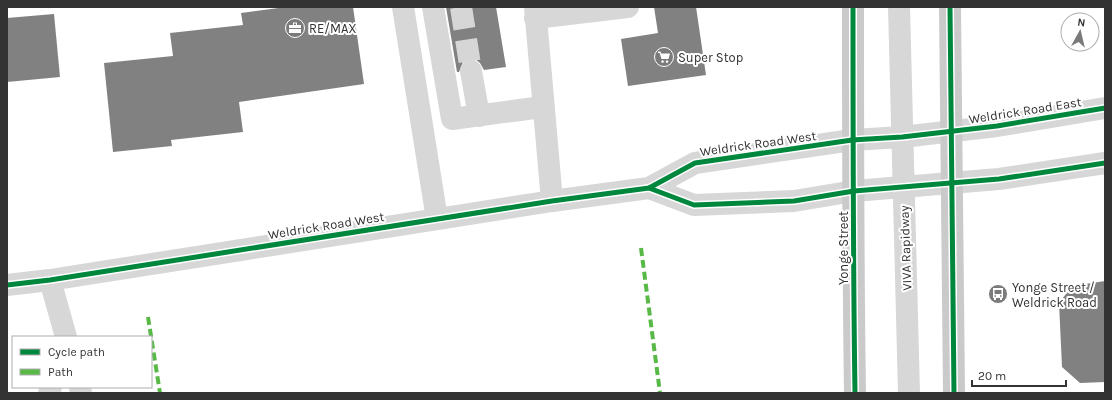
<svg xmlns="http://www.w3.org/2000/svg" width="1112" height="400" viewBox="0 0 1112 400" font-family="Karla,sans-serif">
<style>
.building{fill:#818181}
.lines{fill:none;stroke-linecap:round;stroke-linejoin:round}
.minor-tunnel{stroke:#d6d6d6;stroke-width:22;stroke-dasharray:22 11;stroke-linecap:butt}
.minor{stroke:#d7d7d7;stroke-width:22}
.major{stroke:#cacaca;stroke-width:22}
.quiet{stroke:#58b947;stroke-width:4;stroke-dasharray:8 4;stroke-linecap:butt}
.cycleway-casing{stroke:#fff;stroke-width:8}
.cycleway{stroke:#00873e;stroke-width:5}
.labels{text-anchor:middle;stroke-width:4;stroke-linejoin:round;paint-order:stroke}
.poi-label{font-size:13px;fill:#333;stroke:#fff;text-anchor:start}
.street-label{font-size:13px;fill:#333;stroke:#fff}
</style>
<rect width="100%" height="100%" fill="#fff"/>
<g class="building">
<path d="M 286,7 L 353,7 L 364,84 L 239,102 L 243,132 L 171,140 L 172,146 L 113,152 L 104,63 L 173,56 L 170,33 L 243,25 L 241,13 Z"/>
<path d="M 446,7 L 496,7 L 506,67 L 484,70 L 480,63 L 475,59 L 469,59 L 463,62 L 459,72 L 457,72 Z"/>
<path d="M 654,7 L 696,7 L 706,75 L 628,86 L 621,39 L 658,33 Z"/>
<path d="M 54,14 L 60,77 L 7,82 L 7,18 Z"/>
<path d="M 1105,281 L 1105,382 L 1080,383 L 1062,367 L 1059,303 L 1072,286 Z"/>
</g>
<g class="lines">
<path class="minor-tunnel" d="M 461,7 L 471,71"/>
<g class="minor">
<path d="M 403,7 L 437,219"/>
<path d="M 433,7 L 452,119 L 542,107"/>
<path d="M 535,7 L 552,201"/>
<path d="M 899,7 L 909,393"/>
<path d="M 535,18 L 628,7"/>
<path d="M 471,71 L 479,116"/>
<path d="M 649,188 L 694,205 L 794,201 L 854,191 L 999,179 L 1105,163"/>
<path d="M 50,280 L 66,337"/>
<path d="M 7,285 L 50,280 L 552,201 L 649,188 L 695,163 L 852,140 L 902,137 L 997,126 L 1105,108"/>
<path d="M 80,387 L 81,393"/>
<path d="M 49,393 L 51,387"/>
</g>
<g class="major">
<path d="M 853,7 C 853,136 853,264 855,393"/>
<path d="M 950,7 L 954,393"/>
</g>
<g class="quiet">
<path d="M 641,248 L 660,393"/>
<path d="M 148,317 L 160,393"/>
</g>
<defs>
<g id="cycleway">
<path d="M 853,7 C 853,136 853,264 855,393"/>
<path d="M 950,7 L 954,393"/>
<path d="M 649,188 L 694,205 L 794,201 L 854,191 L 999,179 L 1105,163"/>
<path d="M 7,285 L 50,280 L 552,201 L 649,188 L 695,163 L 852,140 L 902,137 L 997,126 L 1105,108"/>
</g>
</defs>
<use href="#cycleway" class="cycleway-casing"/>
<use href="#cycleway" class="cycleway"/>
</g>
<defs>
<symbol id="office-disc" viewBox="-11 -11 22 22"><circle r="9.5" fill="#7a7a7a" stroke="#fff"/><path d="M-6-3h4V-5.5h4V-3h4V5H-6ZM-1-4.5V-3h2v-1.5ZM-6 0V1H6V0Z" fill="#fff"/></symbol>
<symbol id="supermarket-disc" viewBox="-11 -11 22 22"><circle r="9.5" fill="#7a7a7a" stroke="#fff"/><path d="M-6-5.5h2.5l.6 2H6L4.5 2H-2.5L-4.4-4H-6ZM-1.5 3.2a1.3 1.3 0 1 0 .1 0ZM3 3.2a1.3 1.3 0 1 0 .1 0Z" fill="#fff"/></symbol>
<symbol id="bus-disc" viewBox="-11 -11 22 22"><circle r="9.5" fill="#7a7a7a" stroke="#fff"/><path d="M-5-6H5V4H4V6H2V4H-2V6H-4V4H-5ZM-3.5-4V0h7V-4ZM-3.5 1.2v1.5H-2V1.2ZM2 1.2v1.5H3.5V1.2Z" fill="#fff"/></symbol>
</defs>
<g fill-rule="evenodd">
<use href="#office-disc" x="284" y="17" width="22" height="22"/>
<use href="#supermarket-disc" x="653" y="46" width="22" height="22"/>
<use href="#bus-disc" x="987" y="283" width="22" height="22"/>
</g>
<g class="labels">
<g class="poi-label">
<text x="309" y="33">RE/MAX</text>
<text x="678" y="62">Super Stop</text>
<text x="1012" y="292">Yonge Street /<tspan x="1012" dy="15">Weldrick Road</tspan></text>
</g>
<g class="street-label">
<text transform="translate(1025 110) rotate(-9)" y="5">Weldrick Road East</text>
<text transform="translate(758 143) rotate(-8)" y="5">Weldrick Road West</text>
<text transform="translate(326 225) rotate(-9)" y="5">Weldrick Road West</text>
<text transform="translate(843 248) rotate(-90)" y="5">Yonge Street</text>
<text transform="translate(905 248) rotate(-92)" y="5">VIVA Rapidway</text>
</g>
</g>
<rect width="1112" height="400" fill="none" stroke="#333333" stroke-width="16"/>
<rect x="12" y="336" width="140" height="52" fill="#ffffff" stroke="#adadad"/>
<rect x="20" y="349" width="20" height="6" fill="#00873e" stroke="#adadad"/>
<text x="48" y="356" font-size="12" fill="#333333">Cycle path</text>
<rect x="20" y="369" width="20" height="6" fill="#58b947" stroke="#adadad"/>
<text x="48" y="376" font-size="12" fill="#333333">Path</text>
<g transform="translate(1080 32) rotate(8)"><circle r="19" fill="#ffffff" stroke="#adadad"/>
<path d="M0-3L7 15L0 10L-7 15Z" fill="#7a7a7a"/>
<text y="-6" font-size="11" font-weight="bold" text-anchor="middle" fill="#333333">N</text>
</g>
<path d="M972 380v6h94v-6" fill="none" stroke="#333333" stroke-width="2"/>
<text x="978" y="380" font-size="12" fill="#333333" stroke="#ffffff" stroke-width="3" paint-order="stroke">20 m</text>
</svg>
